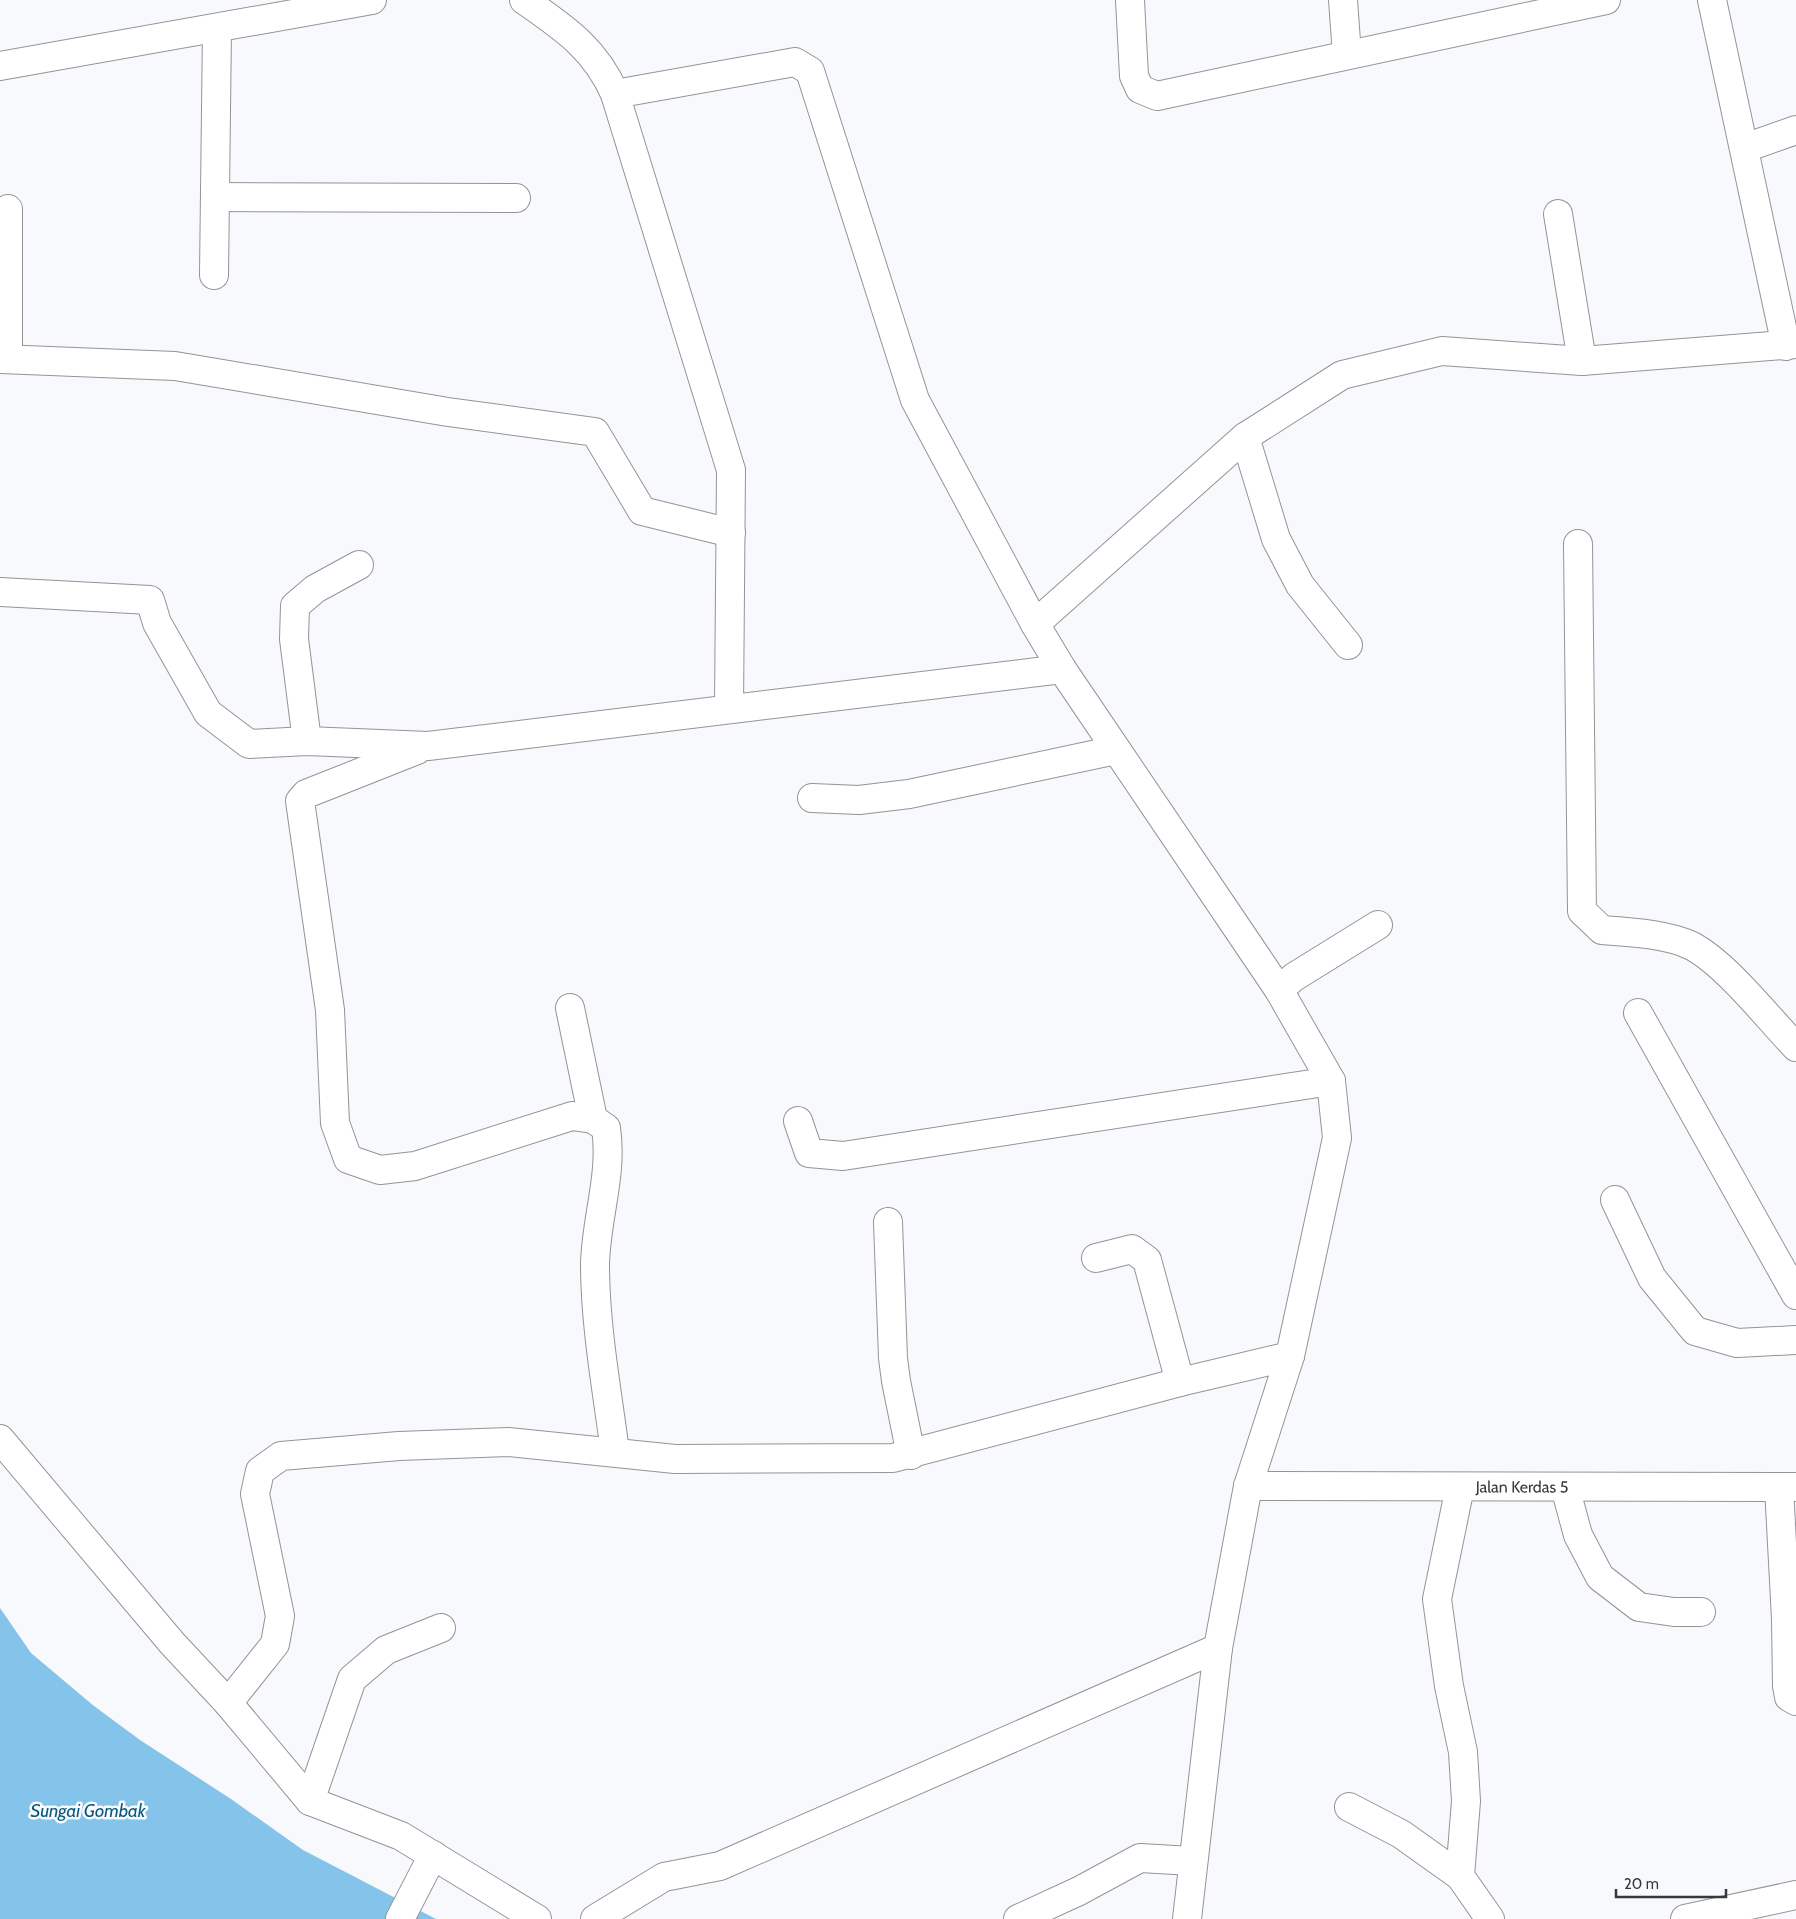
<svg xmlns="http://www.w3.org/2000/svg" width="1796" height="1919" viewBox="0 0 1796 1919" font-family="Cabin,sans-serif">
<style>
.water{fill:#85c4ea}
.lines{fill:none;stroke-linecap:round;stroke-linejoin:round}
.minor-casing{stroke:#949497;stroke-width:30}
.minor{stroke:#fff;stroke-width:28}
.labels{text-anchor:middle;stroke-width:5;stroke-linejoin:round;paint-order:stroke}
.street-label{font-size:16px;fill:#373839;stroke:#f8f9fc}
.water-label{font-size:18px;font-style:italic;fill:#07587c;stroke:#f8f9fc}
</style>
<rect width="100%" height="100%" fill="#f8f9fc"/>
<path class="water" d="M 0,1608 L 31,1653 L 94,1706 L 140,1740 L 231,1799 L 303,1850 L 436,1919 L 0,1919 Z"/>
<g class="lines">
<defs>
<g id="minor">
<path d="M 524,0 C 564,28 595,48 615,94 L 731,470 L 729,709"/>
<path d="M 1130,0 L 1134,76 L 1140,89 L 1157,96 L 1606,0"/>
<path d="M 1343,0 L 1347,55"/>
<path d="M 1712,0 L 1786,346"/>
<path d="M 0,66 L 372,0"/>
<path d="M 615,94 L 795,62 L 810,71 L 915,400 L 1035,624 L 1062,669 L 1279,990 L 1331,1081 L 1337,1138 L 1290,1356 L 1248,1486 L 1218,1648 L 1187,1919"/>
<path d="M 1745,148 L 1796,130"/>
<path d="M 215,197 L 516,198"/>
<path d="M 8,209 L 8,359"/>
<path d="M 1558,214 L 1582,361"/>
<path d="M 214,275 L 217,28"/>
<path d="M 0,359 L 175,366 L 448,412 L 595,432 L 642,511 L 731,533"/>
<path d="M 1245,437 L 1276,539 L 1300,585 L 1348,645"/>
<path d="M 1578,544 L 1582,911 L 1602,930 C 1629,932 1668,934 1692,946 C 1726,964 1768,1018 1796,1047"/>
<path d="M 0,592 L 150,600 L 157,623 L 208,713 L 249,744 L 307,741 L 428,746 L 1062,669"/>
<path d="M 1035,624 L 1245,437 L 1342,375 L 1442,351 L 1582,361 L 1796,344"/>
<path d="M 307,741 L 294,639 L 295,606 L 315,589 L 359,565"/>
<path d="M 417,750 L 306,794 L 300,801 L 330,1010 L 335,1123 L 348,1159 L 380,1170 L 415,1166 L 572,1116 L 593,1119"/>
<path d="M 812,798 L 859,800 L 909,794 L 1116,750"/>
<path d="M 1279,990 L 1294,977 L 1378,925"/>
<path d="M 570,1008 L 593,1119 L 606,1128 C 613,1174 596,1218 595,1264 C 595,1326 607,1390 615,1452"/>
<path d="M 1638,1013 L 1796,1295"/>
<path d="M 798,1121 L 809,1153 L 843,1156 L 1331,1081"/>
<path d="M 1615,1200 L 1652,1278 L 1695,1331 L 1737,1343 L 1796,1340"/>
<path d="M 888,1222 L 893,1358 L 896,1381 L 911,1455"/>
<path d="M 1096,1258 L 1132,1249 L 1147,1260 L 1180,1382"/>
<path d="M 0,1439 L 172,1643 L 228,1703 L 310,1801 L 401,1836 L 537,1919"/>
<path id="s1" d="M 1248,1486 L 1796,1487"/>
<path d="M 1460,1487 L 1437,1599 L 1449,1686 L 1463,1752 L 1466,1801 L 1460,1876 L 1490,1919"/>
<path d="M 1565,1487 L 1578,1535 L 1600,1577 L 1639,1607 L 1674,1612 L 1701,1612"/>
<path d="M 1779,1487 L 1786,1619 L 1787,1686 L 1789,1697 L 1796,1701"/>
<path d="M 228,1703 L 275,1644 L 280,1616 L 255,1494 L 260,1471 L 281,1456 L 399,1446 L 508,1442 L 675,1459 L 893,1458 L 1180,1382 L 1290,1356"/>
<path d="M 310,1801 L 352,1679 L 386,1650 L 441,1628"/>
<path d="M 1349,1807 L 1401,1834 L 1460,1876"/>
<path d="M 400,1919 L 433,1855"/>
<path d="M 595,1919 L 664,1877 L 720,1866 L 1218,1648"/>
<path d="M 1018,1919 L 1079,1891 L 1140,1858 L 1192,1861"/>
<path d="M 1685,1919 L 1796,1895"/>
</g>
</defs>
<use href="#minor" class="minor-casing"/>
<use href="#minor" class="minor"/>
</g>
<g class="labels">
<g class="street-label">
<text dy="6" stroke="none"><textPath href="#s1" startOffset="274">Jalan Kerdas 5</textPath></text>
</g>
<g class="water-label">
<text x="88" y="1817">Sungai Gombak</text>
</g>
</g>
<path d="M1616 1889v8h110v-8" fill="none" stroke="#373839" stroke-width="2.5"/>
<text x="1624" y="1889" font-size="15" fill="#373839" stroke="#f8f9fc" stroke-width="4" paint-order="stroke">20 m</text>
</svg>
